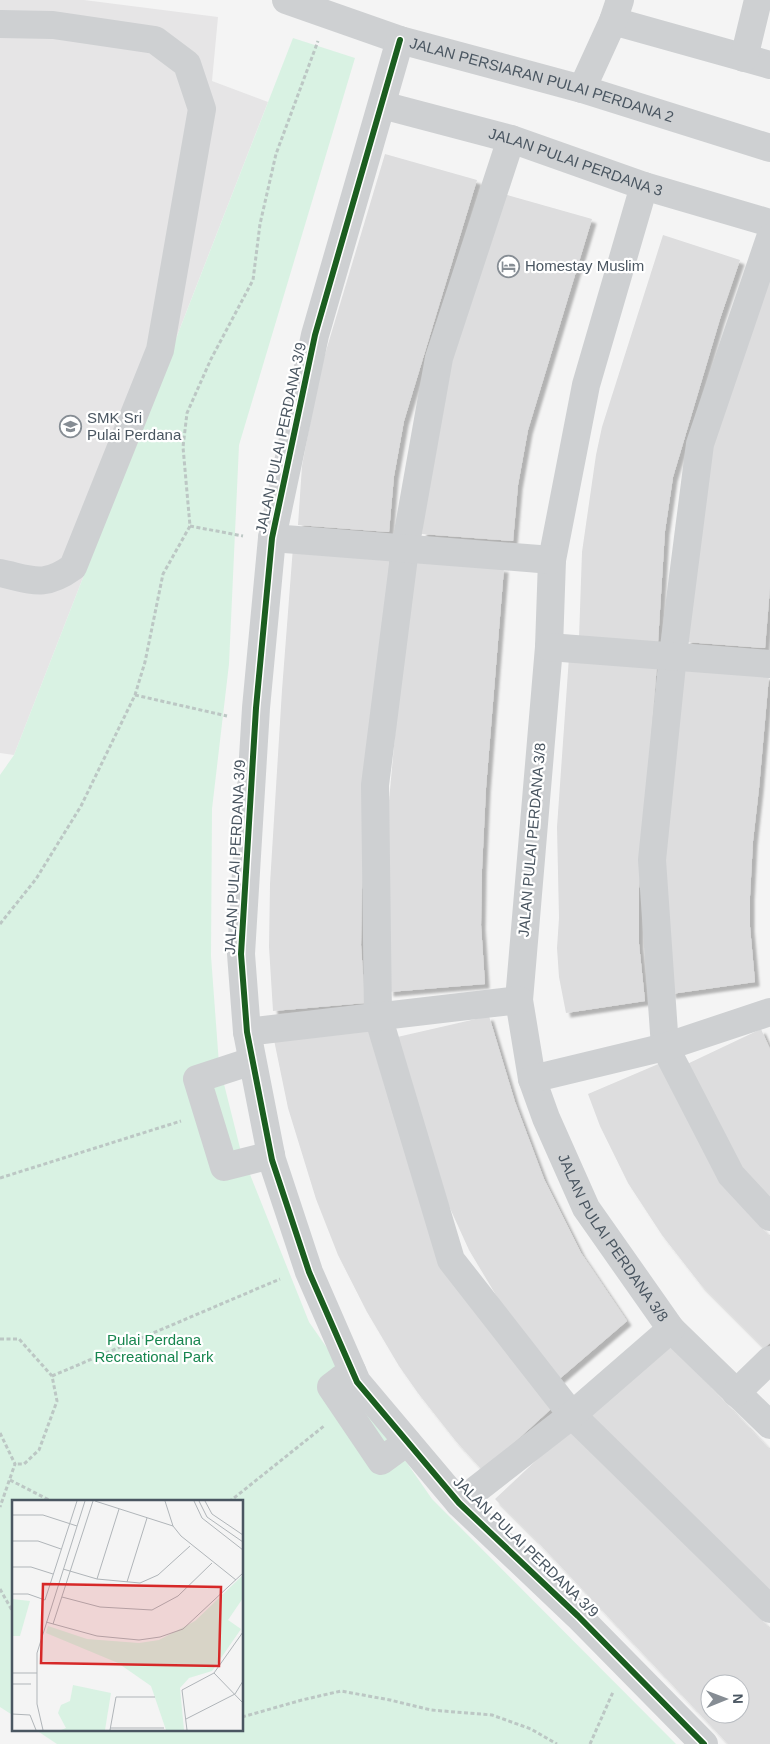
<svg xmlns="http://www.w3.org/2000/svg" width="770" height="1744" viewBox="0 0 770 1744" font-family="Helvetica,sans-serif">
<style>
.education{fill:#e6e5e6}
.green{fill:#d9f2e3}
.building{fill:#ddddde;fill-rule:evenodd;filter:url(#shadow)}
.lines{fill:none;stroke-linecap:round;stroke-linejoin:round}
.path{stroke:#bcc7c4;stroke-width:3;stroke-dasharray:4 2.5;stroke-linecap:butt}
.minor{stroke:#ced0d2;stroke-width:28}
.cycleway-casing{stroke:#fff;stroke-width:9}
.cycleway{stroke:#1b5e20;stroke-width:6}
.labels{text-anchor:middle;stroke-width:4.5;stroke-linejoin:round;paint-order:stroke}
.street-label{font-size:15px;fill:#4a5661;stroke:#fff}
.poi-label{font-size:15px;fill:#4a5661;stroke:#fff;text-anchor:start}
.park-label{font-size:15px;fill:#17864f;stroke:#fff}
.inset-road{fill:none;stroke:#b0b5b9;stroke-width:1}
.view{fill:#d62828;fill-opacity:0.15;stroke:#d62828;stroke-width:2.5}
.inset-edge{fill:none;stroke:#4a5661;stroke-width:2.5}
</style>
<defs>
<filter id="shadow"><feDropShadow dx="4.5" dy="4.5" stdDeviation="1" flood-color="#0004"/></filter>
</defs>
<rect width="100%" height="100%" fill="#f4f4f4"/>
<path class="education" d="M 0,0 L 84,0 L 218,17 L 212,81 L 268,102 L 14,755 L 0,753 Z"/>
<path class="green" d="M 293,38 L 355,58 L 239,445 L 229,664 L 212,809 L 211,956 L 219,1064 L 241,1152 L 309,1322 L 432,1499 L 676,1744 L 57,1744 L 36,1730 L 242,1730 L 242,1502 L 14,1502 L 14,1716 L 0,1707 L 0,775 L 14,755 Z"/>
<g class="building">
<path d="M 385,154 L 477,180 L 404,421 L 394,476 L 389,532 L 298,525 L 302,466 L 320,371 Z"/>
<path d="M 500,193 L 592,219 L 528,430 L 518,485 L 513,541 L 422,534 L 423,505 L 443,379 Z"/>
<path d="M 663,235 L 740,260 L 720,319 L 673,477 L 665,531 L 658,642 L 579,638 L 582,552 L 596,455 L 602,427 Z"/>
<path d="M 770,269 L 770,587 L 765,648 L 686,642 L 708,462 Z"/>
<path d="M 293,547 L 390,553 L 362,889 L 361,945 L 365,1003 L 273,1011 L 269,947 L 270,884 L 282,690 Z"/>
<path d="M 411,559 L 504,568 L 486,788 L 482,869 L 481,925 L 485,984 L 389,992 L 386,834 Z"/>
<path d="M 569,657 L 657,664 L 639,888 L 639,944 L 645,1001 L 566,1013 L 559,977 L 557,948 L 559,918 L 557,827 Z"/>
<path d="M 682,668 L 769,676 L 759,788 L 753,841 L 750,896 L 750,927 L 755,982 L 671,994 L 664,864 Z"/>
<path d="M 489,1016 L 515,1102 L 544,1179 L 581,1253 L 627,1321 L 557,1381 L 502,1305 L 469,1250 L 444,1195 L 393,1038 Z"/>
<path d="M 371,1023 L 378,1060 L 392,1111 L 417,1190 L 510,1358 L 551,1409 L 483,1471 L 455,1440 L 418,1393 L 399,1366 L 367,1312 L 338,1255 L 316,1199 L 288,1108 L 274,1040 Z"/>
<path d="M 761,1029 L 770,1049 L 770,1204 L 732,1155 L 685,1065 Z"/>
<path d="M 663,1062 L 744,1209 L 770,1237 L 770,1343 L 764,1348 L 701,1285 L 662,1235 L 628,1183 L 600,1126 L 588,1094 Z"/>
<path d="M 666,1340 L 770,1450 L 770,1600 L 585,1413 Z"/>
<path d="M 575,1424 L 770,1629 L 770,1744 L 728,1744 L 537,1541 L 495,1499 ZM 710,1684 L 740,1684 L 740,1714 L 710,1714 Z"/>
</g>
<g class="lines">
<g class="path">
<path d="M 190,526 L 243,536"/>
<path d="M 135,695 L 227,716"/>
<path d="M 0,924 L 36,879 L 81,806 L 135,695 L 145,662 L 163,574 L 190,526 L 183,447 L 187,413 L 211,359 L 253,280 L 260,224 L 276,154 L 318,41"/>
<path d="M 0,1178 L 181,1121"/>
<path d="M 0,1339 L 19,1339 L 52,1376 L 57,1401 L 39,1450 L 24,1464 L 15,1464"/>
<path d="M 52,1376 L 280,1279"/>
<path d="M 0,1433 L 15,1464 L 0,1507"/>
<path d="M 10,1480 L 53,1502"/>
<path d="M 229,1502 L 324,1426"/>
<path d="M 0,1589 L 14,1614"/>
<path d="M 242,1717 L 302,1700 L 341,1691 L 390,1700 L 431,1710 L 492,1715 L 531,1729 L 557,1744"/>
<path d="M 590,1744 L 613,1692"/>
</g>
<g class="minor">
<path id="s1" d="M 286,0 L 400,40 L 582,89 L 770,148"/>
<path d="M 613,21 L 770,65"/>
<path d="M 0,24 L 53,25 L 155,40 L 187,64 L 202,109 L 160,350 L 73,567 C 44,588 33,580 0,573"/>
<path d="M 400,40 L 315,335 L 272,538 L 256,708 L 241,954 L 247,1032 L 272,1160 L 309,1272 L 357,1382 L 459,1503 L 578,1616 L 704,1744"/>
<path d="M 744,58 L 758,0"/>
<path d="M 582,89 L 613,21 L 620,0"/>
<path id="s2" d="M 382,105 L 511,139 L 644,186 L 770,223"/>
<path d="M 511,139 L 439,358 L 405,549 L 375,785 L 378,1016 L 451,1260 L 572,1415 L 770,1609"/>
<path id="s3" d="M 644,186 L 586,385 L 552,560 L 549,647 L 519,1000 L 532,1079 L 546,1118 L 586,1208 L 671,1329 L 770,1425"/>
<path d="M 770,238 L 700,444 L 673,655 L 652,860 L 665,1047 L 731,1175 L 770,1217"/>
<path d="M 272,538 L 552,560"/>
<path d="M 549,647 L 770,664"/>
<path d="M 247,1032 L 519,1000"/>
<path d="M 252,1061 L 197,1079 L 224,1167 L 271,1155"/>
<path d="M 532,1079 L 665,1047 L 770,1012"/>
<path d="M 352,1371 L 331,1387 L 381,1461 L 407,1442"/>
<path d="M 736,1393 L 770,1360"/>
<path d="M 459,1503 L 572,1415 L 671,1329"/>
</g>
<defs>
<path id="cycleway" d="M 400,40 L 315,335 L 272,538 L 256,708 L 241,954 L 247,1032 L 272,1160 L 309,1272 L 357,1382 L 459,1503 L 578,1616 L 704,1744"/>
</defs>
<use href="#cycleway" class="cycleway-casing"/>
<use href="#cycleway" class="cycleway"/>
</g>
<defs>
<symbol id="hotel-ring" viewBox="-11 -11 22 22"><circle r="9.5" fill="#fff" stroke="#868d94" stroke-width="1.5"/><path d="M-6-4.5h1.5V1H6V5H4.5V3h-9V5H-6ZM-4 0a1.8 1.8 0 1 1 3.6 0ZM.5 0V-2.5h3Q6-2.5 6 0Z" fill="#868d94"/></symbol>
<symbol id="school-ring" viewBox="-11 -11 22 22"><circle r="9.5" fill="#fff" stroke="#868d94" stroke-width="1.5"/><path d="M0-5L7-2L0 1L-7-2ZM-4 1L0 2.5L4 1V4Q0 6-4 4Z" fill="#868d94"/></symbol>
</defs>
<g fill-rule="evenodd">
<use href="#hotel-ring" x="496" y="254" width="25" height="25"/>
<use href="#school-ring" x="58" y="414" width="25" height="25"/>
</g>
<g class="labels">
<g class="street-label">
<text dy="5" stroke="none"><textPath href="#s1" startOffset="268">JALAN PERSIARAN PULAI PERDANA 2</textPath></text>
<text dy="5" stroke="none"><textPath href="#s2" startOffset="202">JALAN PULAI PERDANA 3</textPath></text>
<text transform="translate(281 438) rotate(-78)" y="5">JALAN PULAI PERDANA 3/9</text>
<text transform="translate(532 840) rotate(-85)" y="5">JALAN PULAI PERDANA 3/8</text>
<text transform="translate(235 857) rotate(-87)" y="5">JALAN PULAI PERDANA 3/9</text>
<text dy="5" stroke="none"><textPath href="#s3" startOffset="1086">JALAN PULAI PERDANA 3/8</textPath></text>
<text transform="translate(526 1547) rotate(44)" y="5">JALAN PULAI PERDANA 3/9</text>
</g>
<g class="poi-label">
<text x="525" y="271">Homestay Muslim</text>
<text x="87" y="423">SMK Sri<tspan x="87" dy="17">Pulai Perdana</tspan></text>
</g>
<g class="park-label">
<text x="154" y="1345">Pulai Perdana<tspan x="154" dy="17">Recreational Park</tspan></text>
</g>
</g>
<g transform="translate(12 1500)">
<rect width="231" height="231" fill="#f4f4f4"/>
<path d="M 231,75 L 231,98 L 216,120 L 229,129 L 200,171 L 177,178 L 168,188 L 172,230 L 154,230 L 139,186 L 106,163 L 34,133 L 36,126 L 75,139 L 127,143 L 147,140 L 183,121 ZM 0,99 L 18,101 L 8,136 L 0,136 ZM 61,185 L 99,193 L 93,230 L 49,230 L 54,228 L 46,213 L 49,205 L 58,201 Z" fill="#d9f2e3"/>
<path class="inset-road" d="M 83,1 L 161,26M 153,1 L 161,26 L 169,36 L 224,80M 182,1 L 190,18 L 231,50M 187,1 L 195,17 L 231,42M 193,1 L 200,14 L 231,35M 0,15 L 31,15 L 65,26M 0,41 L 26,41 L 49,49M 0,67 L 19,67 L 41,74M 51,69 L 85,79 L 128,83 L 146,75 L 178,46M 85,79 L 107,9M 115,82 L 135,18M 0,94 L 16,94 L 33,100M 50,97 L 88,107 L 140,110 L 166,96 L 200,63M 33,100 L 65,1M 34,122 L 85,136 L 127,140 L 148,137 L 171,129 L 231,73M 41,124 L 81,1M 0,173 L 25,173M 202,173 L 231,203M 0,184 L 19,184M 0,214 L 18,215 L 24,230M 174,219 L 223,194 L 231,181M 98,228 L 152,228M 31,230 L 25,204 L 25,153 L 73,1M 98,230 L 104,197 L 143,197M 175,230 L 170,190 L 202,173 L 231,132"/>
<path class="view" d="M 31,84 L 209,87 L 207,166 L 29,163 Z"/>
<rect width="231" height="231" class="inset-edge"/>
</g>
<g transform="translate(725 1699) rotate(89)"><circle r="24" fill="#ffffff" stroke="#b7bbc0"/>
<path d="M0-4L9 19L0 12L-9 19Z" fill="#868d94"/>
<text y="-8" font-size="14" font-weight="bold" text-anchor="middle" fill="#4a5661">N</text>
</g>
</svg>
